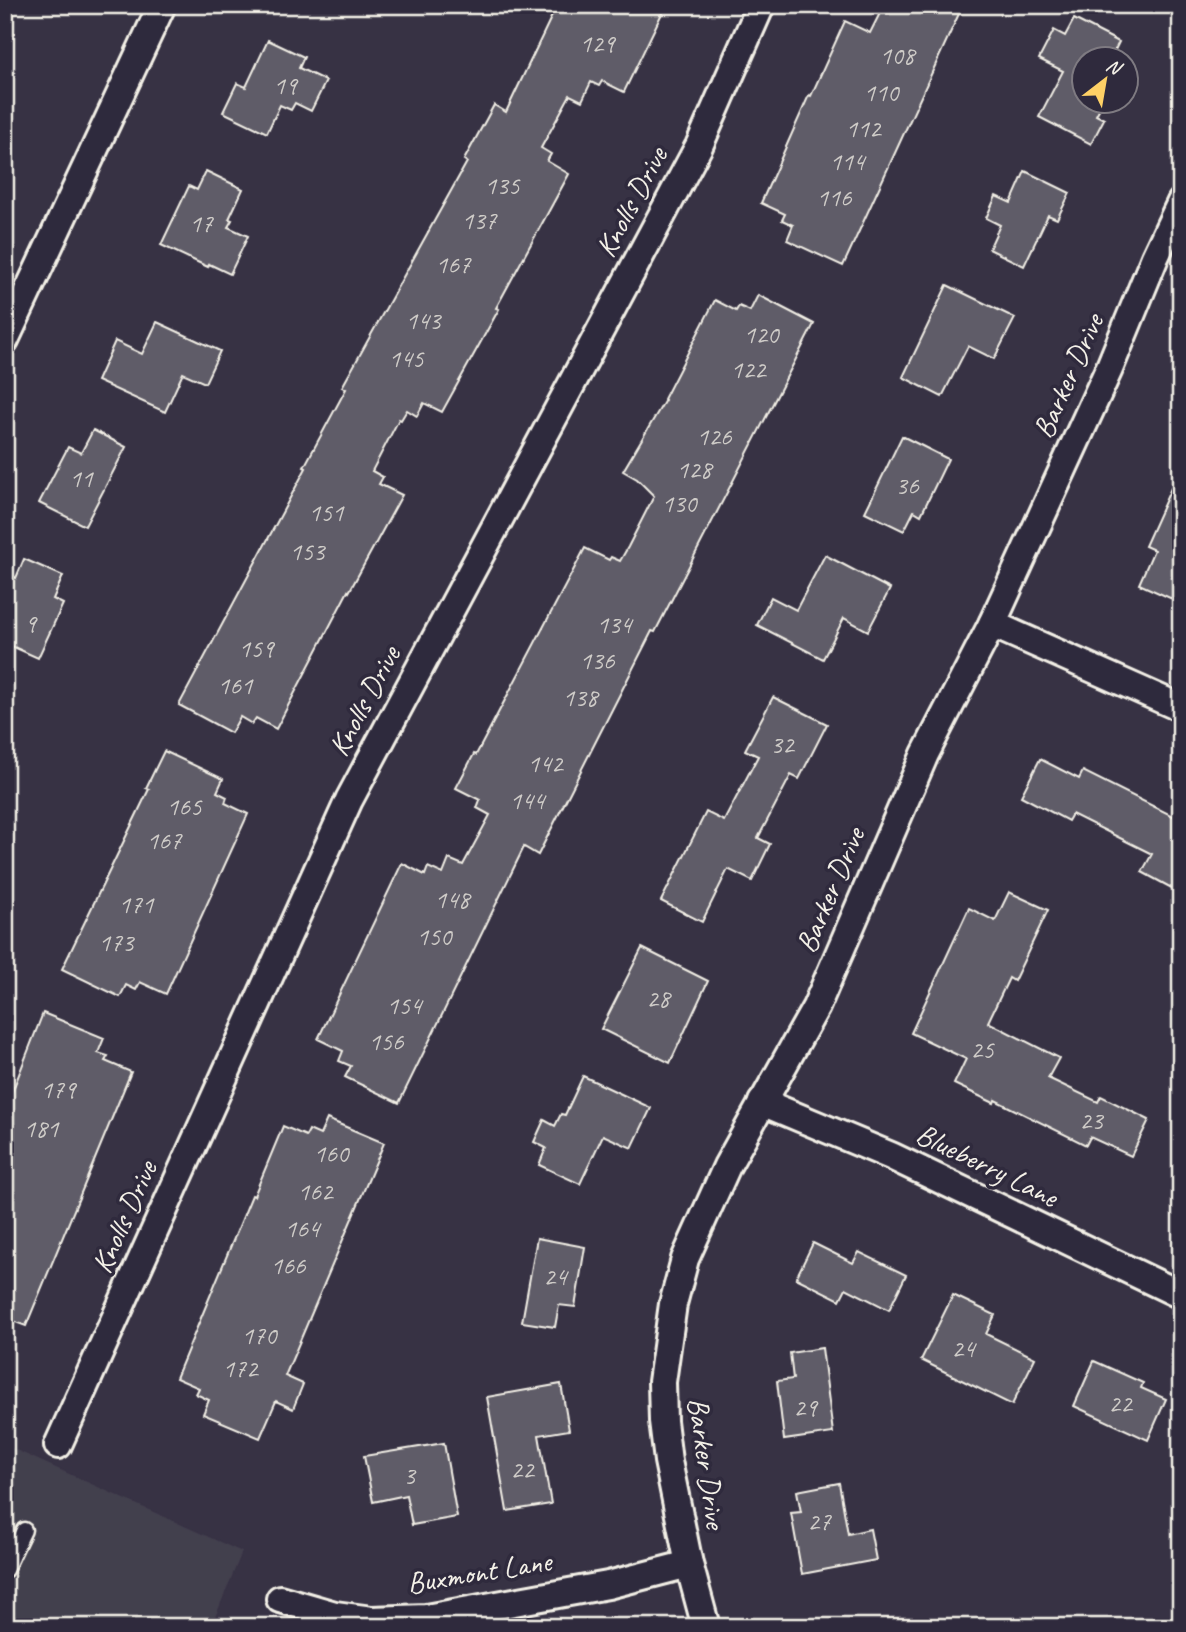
<svg xmlns="http://www.w3.org/2000/svg" width="1186" height="1632" viewBox="0 0 1186 1632" font-family="Caveat,sans-serif">
<style>
.built{fill:#433f4e}
.building{fill:#5f5c67;stroke:#f4f1e8;stroke-width:2}
.lines{fill:none;stroke-linecap:round;stroke-linejoin:round}
.lane-casing{stroke:#f4f1e8;stroke-width:19}
.street-casing{stroke:#f4f1e8;stroke-width:32}
.lane{stroke:#2f2a3d;stroke-width:14}
.street{stroke:#2f2a3d;stroke-width:26}
.labels{text-anchor:middle;stroke-width:7;stroke-linejoin:round;paint-order:stroke}
.number-label{font-size:26px;fill:#cfccc8}
.street-label{font-size:30px;fill:#f4f1e8;stroke:#2f2a3d}
</style>
<rect width="100%" height="100%" fill="#373244"/>
<filter id="ink" filterUnits="userSpaceOnUse"><feTurbulence type="fractalNoise" baseFrequency=".0143" numOctaves="2"/><feDisplacementMap in="SourceGraphic" scale="14" xChannelSelector="R" yChannelSelector="G"/><feConvolveMatrix kernelMatrix="1 2 1 2 8 2 1 2 1" color-interpolation-filters="sRGB"/></filter>
<g filter="url(#ink)">
<path class="built" d="M 5,1445 L 242,1552 L 211,1627 L 5,1627 Z"/>
<g class="building">
<path d="M 557,5 L 666,5 L 624,92 L 602,81 L 599,86 L 591,82 L 582,101 L 570,95 L 541,148 L 551,154 L 547,161 L 569,174 L 496,308 L 499,309 L 442,412 L 424,403 L 417,416 L 407,410 L 401,420 L 399,419 L 372,471 L 383,477 L 379,484 L 402,495 L 349,592 L 348,591 L 276,729 L 256,718 L 252,724 L 240,717 L 231,733 L 179,705 L 306,468 L 304,467 L 346,389 L 342,387 L 467,162 L 464,160 L 494,105 L 506,112 Z"/>
<path d="M 884,5 L 963,5 L 843,266 L 787,240 L 793,225 L 782,220 L 785,214 L 761,203 L 809,95 L 811,96 L 845,21 L 870,33 Z"/>
<path d="M 1074,19 L 1119,42 L 1110,60 L 1084,60 L 1084,102 L 1103,102 L 1096,115 L 1104,119 L 1091,144 L 1039,117 L 1063,71 L 1039,59 L 1054,30 L 1065,36 Z"/>
<path d="M 268,40 L 304,57 L 299,68 L 326,81 L 311,111 L 295,103 L 291,110 L 280,105 L 267,133 L 223,112 L 237,83 L 246,87 Z"/>
<path d="M 206,171 L 243,189 L 229,219 L 232,220 L 228,227 L 248,236 L 230,274 L 209,264 L 208,267 L 161,245 L 189,186 L 197,190 Z"/>
<path d="M 1025,171 L 1070,193 L 1057,219 L 1048,215 L 1024,266 L 989,249 L 1000,225 L 986,218 L 996,196 L 1011,203 Z"/>
<path d="M 947,285 L 1015,318 L 994,359 L 968,346 L 942,397 L 903,377 Z"/>
<path d="M 758,295 L 814,324 L 655,632 L 652,631 L 538,855 L 524,847 L 399,1103 L 345,1077 L 351,1066 L 339,1061 L 343,1051 L 318,1039 L 402,863 L 425,875 L 428,867 L 443,874 L 449,859 L 463,865 L 490,815 L 477,808 L 480,800 L 456,788 L 474,754 L 476,755 L 585,548 L 609,560 L 611,557 L 620,561 L 628,547 L 654,496 L 637,479 L 623,471 L 665,400 L 664,399 L 715,300 L 736,311 L 739,306 L 750,311 Z"/>
<path d="M 157,322 L 220,351 L 205,383 L 183,373 L 165,412 L 97,381 L 115,341 L 142,354 Z"/>
<path d="M 93,430 L 126,447 L 85,526 L 39,503 L 68,447 L 81,453 Z"/>
<path d="M 902,436 L 948,459 L 921,515 L 914,511 L 904,531 L 865,512 Z"/>
<path d="M 1181,466 L 1181,603 L 1139,584 L 1154,550 L 1145,546 Z"/>
<path d="M 825,555 L 890,589 L 868,631 L 844,618 L 823,659 L 757,625 L 771,597 L 796,610 Z"/>
<path d="M 24,559 L 63,576 L 53,599 L 63,604 L 38,658 L 5,643 L 5,572 L 16,578 Z"/>
<path d="M 773,697 L 827,724 L 799,779 L 791,775 L 758,838 L 770,844 L 752,881 L 728,869 L 702,922 L 661,901 L 706,812 L 724,821 L 758,756 L 745,750 Z"/>
<path d="M 164,751 L 223,779 L 217,792 L 227,797 L 225,803 L 248,814 L 166,994 L 140,982 L 136,990 L 126,985 L 120,997 L 62,969 L 149,789 L 146,788 Z"/>
<path d="M 1040,759 L 1079,779 L 1083,771 L 1181,820 L 1181,893 L 1142,872 L 1152,854 L 1072,814 L 1068,821 L 1021,796 Z"/>
<path d="M 1009,892 L 1048,910 L 1014,981 L 1009,978 L 988,1022 L 1059,1058 L 1048,1078 L 1098,1102 L 1101,1096 L 1149,1120 L 1131,1156 L 1090,1137 L 1086,1145 L 995,1100 L 994,1103 L 954,1084 L 966,1059 L 911,1033 L 969,908 L 995,921 Z"/>
<path d="M 642,948 L 708,981 L 670,1063 L 601,1029 Z"/>
<path d="M 43,1013 L 104,1038 L 98,1053 L 108,1056 L 105,1061 L 131,1072 L 26,1326 L 5,1318 L 5,1110 Z"/>
<path d="M 583,1076 L 651,1108 L 632,1148 L 603,1135 L 580,1184 L 539,1165 L 546,1148 L 534,1142 L 544,1120 L 555,1126 L 561,1114 L 565,1115 Z"/>
<path d="M 327,1119 L 384,1143 L 285,1376 L 303,1384 L 293,1409 L 276,1401 L 260,1438 L 203,1414 L 209,1400 L 196,1394 L 199,1388 L 176,1378 L 252,1195 L 254,1196 L 283,1126 L 306,1136 L 309,1130 L 320,1135 Z"/>
<path d="M 537,1238 L 585,1247 L 575,1307 L 559,1305 L 555,1327 L 522,1322 Z"/>
<path d="M 813,1243 L 853,1263 L 859,1252 L 906,1275 L 889,1310 L 846,1288 L 840,1300 L 796,1278 Z"/>
<path d="M 953,1295 L 995,1315 L 986,1334 L 1035,1358 L 1012,1405 L 921,1360 Z"/>
<path d="M 822,1348 L 833,1433 L 784,1440 L 777,1381 L 793,1379 L 790,1353 Z"/>
<path d="M 1094,1361 L 1143,1383 L 1141,1388 L 1166,1399 L 1148,1440 L 1074,1406 Z"/>
<path d="M 561,1384 L 569,1430 L 539,1435 L 551,1504 L 507,1511 L 487,1397 Z"/>
<path d="M 444,1443 L 457,1517 L 412,1525 L 406,1495 L 373,1502 L 364,1456 Z"/>
<path d="M 839,1483 L 848,1534 L 870,1529 L 876,1560 L 802,1574 L 791,1513 L 801,1512 L 797,1491 Z"/>
</g>
<g class="lines">
<defs>
<path id="lane" d="M 5,1570 L 24,1530"/>
<g id="street">
<path d="M 5,340 L 162,5"/>
<path d="M 992,624 L 1181,708"/>
<path d="M 762,1102 L 891,1156 L 1181,1295"/>
<path d="M 58,1445 L 349,800 L 699,146 L 761,5"/>
<path d="M 280,1599 L 335,1615 L 372,1620 L 426,1618 L 608,1585 L 689,1564"/>
<path d="M 706,1627 L 689,1564 L 668,1461 L 663,1421 L 662,1382 L 673,1304 L 685,1259 L 727,1166 L 816,1007 L 925,754 L 992,624 L 1109,369 L 1155,257 L 1181,202"/>
</g>
</defs>
<use href="#lane" class="lane-casing"/>
<use href="#street" class="street-casing"/>
<use href="#lane" class="lane"/>
<use href="#street" class="street"/>
</g>
</g>
<g class="labels">
<g class="number-label">
<text x="597" y="52">129</text>
<text x="897" y="64">108</text>
<text x="285" y="94">19</text>
<text x="881" y="101">110</text>
<text x="863" y="137">112</text>
<text x="847" y="170">114</text>
<text x="502" y="194">135</text>
<text x="834" y="206">116</text>
<text x="479" y="229">137</text>
<text x="201" y="232">17</text>
<text x="453" y="273">167</text>
<text x="423" y="329">143</text>
<text x="761" y="343">120</text>
<text x="406" y="367">145</text>
<text x="748" y="378">122</text>
<text x="714" y="445">126</text>
<text x="694" y="478">128</text>
<text x="81" y="487">11</text>
<text x="907" y="494">36</text>
<text x="679" y="512">130</text>
<text x="326" y="521">151</text>
<text x="307" y="560">153</text>
<text x="30" y="632">9</text>
<text x="614" y="633">134</text>
<text x="256" y="657">159</text>
<text x="597" y="669">136</text>
<text x="235" y="694">161</text>
<text x="580" y="706">138</text>
<text x="782" y="753">32</text>
<text x="545" y="772">142</text>
<text x="527" y="809">144</text>
<text x="184" y="815">165</text>
<text x="164" y="849">167</text>
<text x="452" y="908">148</text>
<text x="136" y="913">171</text>
<text x="434" y="945">150</text>
<text x="116" y="951">173</text>
<text x="658" y="1007">28</text>
<text x="404" y="1014">154</text>
<text x="386" y="1050">156</text>
<text x="982" y="1058">25</text>
<text x="58" y="1098">179</text>
<text x="1091" y="1129">23</text>
<text x="41" y="1137">181</text>
<text x="331" y="1162">160</text>
<text x="315" y="1200">162</text>
<text x="302" y="1237">164</text>
<text x="288" y="1274">166</text>
<text x="555" y="1285">24</text>
<text x="259" y="1344">170</text>
<text x="963" y="1357">24</text>
<text x="240" y="1377">172</text>
<text x="1120" y="1412">22</text>
<text x="805" y="1416">29</text>
<text x="522" y="1478">22</text>
<text x="409" y="1484">3</text>
<text x="819" y="1530">27</text>
</g>
<g class="street-label">
<text transform="translate(631 202) rotate(-62)" y="10">Knolls Drive</text>
<text transform="translate(1068 376) rotate(-66)" y="10">Barker Drive</text>
<text transform="translate(364 701) rotate(-62)" y="10">Knolls Drive</text>
<text transform="translate(830 890) rotate(-67)" y="10">Barker Drive</text>
<text transform="translate(987 1165) rotate(26)" y="10">Blueberry Lane</text>
<text transform="translate(124 1217) rotate(-66)" y="10">Knolls Drive</text>
<text transform="translate(707 1463) rotate(82)" y="10">Barker Drive</text>
<text transform="translate(479 1572) rotate(-9)" y="10">Buxmont Lane</text>
</g>
</g>
<rect width="1186" height="1632" fill="none" stroke="#2f2a3d" stroke-width="28"/>
<rect x="14" y="14" width="1158" height="1604" fill="none" stroke="#f4f1e8" stroke-width="2.5" filter="url(#ink)"/>
<g transform="translate(1105 80) rotate(31)"><circle r="33" fill="#2f2a3d" stroke="#7e7a81" stroke-width="2"/>
<path d="M0-5L12 26L0 18L-12 26Z" fill="#ffd166"/>
<text y="-10" font-size="19" font-weight="bold" text-anchor="middle" fill="#f4f1e8">N</text>
</g>
</svg>
